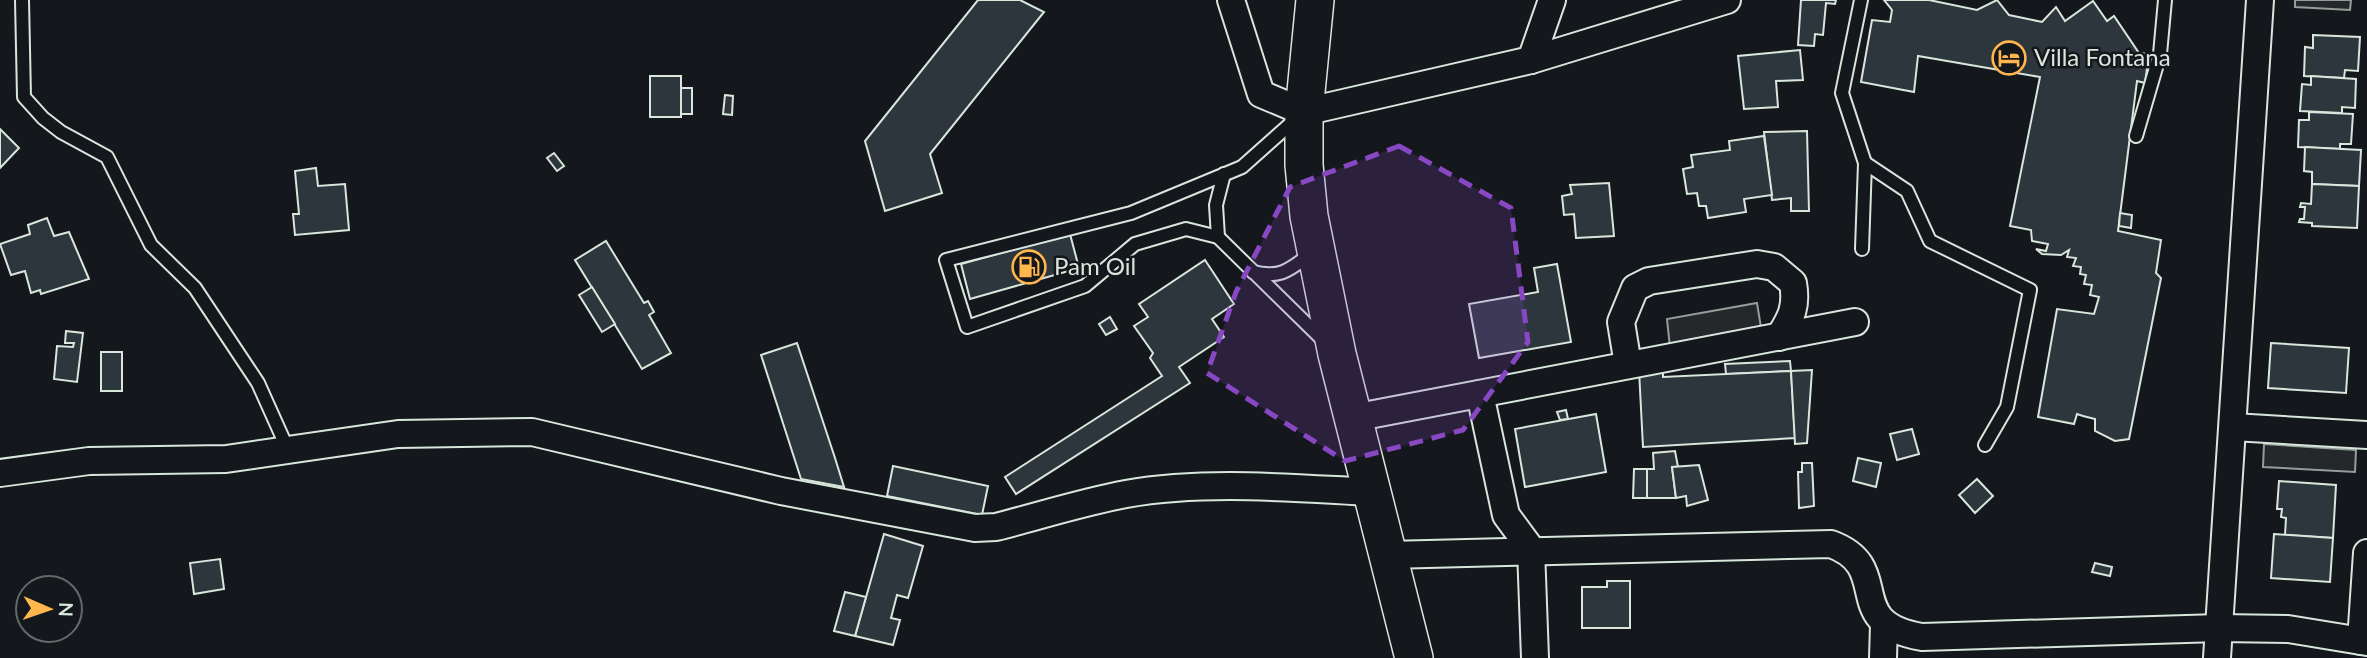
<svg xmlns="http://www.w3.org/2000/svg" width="2367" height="658" viewBox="0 0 2367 658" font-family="Lato,sans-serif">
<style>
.parking{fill:#24282b;stroke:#939e99;stroke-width:2}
.building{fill:#2c363c;stroke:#d8e6dc;stroke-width:2}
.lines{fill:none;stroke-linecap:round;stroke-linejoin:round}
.service-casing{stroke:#d8e6dc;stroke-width:16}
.minor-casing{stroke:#d8e6dc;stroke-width:30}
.secondary-casing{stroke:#d8e6dc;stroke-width:40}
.service{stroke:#14181c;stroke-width:12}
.minor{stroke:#14181c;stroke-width:26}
.secondary{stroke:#14181c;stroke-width:37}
.marked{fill:#8948c3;fill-opacity:0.2;stroke:#8948c3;stroke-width:5;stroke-dasharray:14 9;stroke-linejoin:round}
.labels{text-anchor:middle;stroke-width:5;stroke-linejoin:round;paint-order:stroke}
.poi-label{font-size:24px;fill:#d8e6dc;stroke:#14181c;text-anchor:start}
</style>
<rect width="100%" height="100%" fill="#14181c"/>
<g class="parking">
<path d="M 2295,0 L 2351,0 L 2350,10 L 2295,7 Z"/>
<path d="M 1757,303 L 1763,340 L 1671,357 L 1667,319 Z"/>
<path d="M 2264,444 L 2356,450 L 2355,472 L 2263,467 Z"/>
</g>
<g class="building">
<path d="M 978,0 L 1020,0 L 1044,12 L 930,154 L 942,193 L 885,211 L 865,141 Z"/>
<path d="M 1801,0 L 1836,0 L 1835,4 L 1826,3 L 1823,35 L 1815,34 L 1814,46 L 1798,45 Z"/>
<path d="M 1884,0 L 1929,0 L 1977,10 L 1997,0 L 2009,15 L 2042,22 L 2056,7 L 2065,21 L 2093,1 L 2107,21 L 2114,16 L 2139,53 L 2149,54 L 2145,83 L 2137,81 L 2118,231 L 2161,240 L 2156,273 L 2161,278 L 2129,439 L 2115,441 L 2095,431 L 2095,419 L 2083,416 L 2077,414 L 2074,424 L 2038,417 L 2057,309 L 2094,314 L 2099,297 L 2090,295 L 2092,285 L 2084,284 L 2086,275 L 2080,274 L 2081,267 L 2073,266 L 2076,258 L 2067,257 L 2069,250 L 2061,255 L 2042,254 L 2036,249 L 2046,251 L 2048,244 L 2032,241 L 2031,230 L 2010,226 L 2040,77 L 1918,56 L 1914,92 L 1861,82 L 1872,20 L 1890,22 L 1892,10 Z"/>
<path d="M 2313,35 L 2360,37 L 2358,71 L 2345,70 L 2344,78 L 2304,76 L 2305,47 L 2313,48 Z"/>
<path d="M 1800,50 L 1803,80 L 1776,81 L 1778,107 L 1744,109 L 1738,56 Z"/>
<rect x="650" y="76" width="31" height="41"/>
<path d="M 2311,76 L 2356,79 L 2355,108 L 2342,107 L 2342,113 L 2300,111 L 2302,84 L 2311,85 Z"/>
<rect x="681" y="88" width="11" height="26"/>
<path d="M 725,95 L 733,96 L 732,115 L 723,114 Z"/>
<path d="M 2309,112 L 2353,114 L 2351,144 L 2340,144 L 2340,149 L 2298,147 L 2299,120 L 2309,120 Z"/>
<path d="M 0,129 L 19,148 L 0,168 Z"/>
<path d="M 1807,131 L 1809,211 L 1791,211 L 1791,198 L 1772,200 L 1764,132 Z"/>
<path d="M 1764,136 L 1772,195 L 1744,199 L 1746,212 L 1708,218 L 1706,206 L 1699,206 L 1697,193 L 1687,194 L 1683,169 L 1693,167 L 1691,155 L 1730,150 L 1729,141 Z"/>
<path d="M 2305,147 L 2361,150 L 2359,186 L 2312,184 L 2312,172 L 2304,171 Z"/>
<path d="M 554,153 L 564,166 L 557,171 L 547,158 Z"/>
<path d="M 316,168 L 318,186 L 345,184 L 349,230 L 295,235 L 293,214 L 299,214 L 295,171 Z"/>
<path d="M 1609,183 L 1614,236 L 1576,238 L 1574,214 L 1564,215 L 1562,196 L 1572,194 L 1570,185 Z"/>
<path d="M 2312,184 L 2359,186 L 2357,228 L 2312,226 L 2312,223 L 2299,222 L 2300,219 L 2304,219 L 2305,207 L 2300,207 L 2301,203 L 2311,204 Z"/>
<path d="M 2120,213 L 2132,215 L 2131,228 L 2119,226 Z"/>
<path d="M 47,218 L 54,236 L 69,232 L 89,279 L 41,294 L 40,290 L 31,293 L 25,271 L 11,275 L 0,244 L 30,234 L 28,225 Z"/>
<path d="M 1070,234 L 1079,268 L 970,299 L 961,264 Z"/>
<path d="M 606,241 L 644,303 L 648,301 L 654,312 L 649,315 L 671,353 L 642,369 L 575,260 Z"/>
<path d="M 1205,260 L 1234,304 L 1212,319 L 1224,337 L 1179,367 L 1190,383 L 1016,494 L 1005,477 L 1162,376 L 1150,358 L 1153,353 L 1134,326 L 1148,317 L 1139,304 Z"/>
<path d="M 1557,264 L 1571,342 L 1479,358 L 1469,304 L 1538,292 L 1534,268 Z"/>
<path d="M 592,287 L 615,324 L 602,332 L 579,295 Z"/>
<path d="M 1110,317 L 1117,329 L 1106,335 L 1099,324 Z"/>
<path d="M 66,331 L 83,333 L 77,382 L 54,379 L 57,346 L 73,347 L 74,343 L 65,343 Z"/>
<path d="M 797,343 L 835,458 L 844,487 L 801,479 L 761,355 Z"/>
<path d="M 2271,343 L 2349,348 L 2346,393 L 2268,388 Z"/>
<rect x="101" y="352" width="21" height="39"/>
<path d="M 1790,361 L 1791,371 L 1726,374 L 1725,364 Z"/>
<path d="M 1663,369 L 1663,377 L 1791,371 L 1795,438 L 1643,447 L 1639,370 Z"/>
<path d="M 1812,370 L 1807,443 L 1795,444 L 1791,371 Z"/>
<path d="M 1566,410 L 1568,419 L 1560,420 L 1557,412 Z"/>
<path d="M 1596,414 L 1606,472 L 1525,487 L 1515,429 Z"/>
<path d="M 1912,429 L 1919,454 L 1897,460 L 1890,434 Z"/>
<path d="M 1675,451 L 1678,467 L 1672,467 L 1676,498 L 1647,498 L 1647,469 L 1654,469 L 1653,453 Z"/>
<path d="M 1858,458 L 1881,463 L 1876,487 L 1853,481 Z"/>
<path d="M 1802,463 L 1812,463 L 1814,506 L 1799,508 L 1798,472 L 1802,472 Z"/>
<path d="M 1699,465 L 1708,500 L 1687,506 L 1686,496 L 1676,498 L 1672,467 Z"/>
<path d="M 893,466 L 988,486 L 982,515 L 887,496 Z"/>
<path d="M 1634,469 L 1647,469 L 1647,498 L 1633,498 Z"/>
<path d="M 1977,479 L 1993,496 L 1975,513 L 1959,495 Z"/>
<path d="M 2279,481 L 2336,485 L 2333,538 L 2285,535 L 2286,518 L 2281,517 L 2282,509 L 2277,509 Z"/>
<path d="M 884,534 L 923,546 L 908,598 L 897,595 L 891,618 L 900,620 L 893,645 L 855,636 Z"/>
<path d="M 2274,534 L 2333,538 L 2330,582 L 2271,578 Z"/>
<path d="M 220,559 L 224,589 L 194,594 L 190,563 Z"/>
<path d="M 2095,563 L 2112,567 L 2110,576 L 2092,572 Z"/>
<path d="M 1607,581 L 1630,581 L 1630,628 L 1582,628 L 1582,587 L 1607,587 Z"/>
<path d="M 845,592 L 866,597 L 855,636 L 834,631 Z"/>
</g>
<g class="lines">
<defs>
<g id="service">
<path d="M 22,0 L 24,97 L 43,118 L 61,132 L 107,157 L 151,245 L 195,288 L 258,383 L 289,452"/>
<path d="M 1861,0 L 1842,93 L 1865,163 L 1862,249"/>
<path d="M 1297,118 L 1242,167 L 1131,213 L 946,260 L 967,327 L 1085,286 L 1135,244 L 1186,229 L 1218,237 L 1325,342"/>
<path d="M 2136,136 L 2160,54 L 2165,0"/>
<path d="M 1865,163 L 1907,191 L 1930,241 L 2030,290 L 2007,407 L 1985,445"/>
<path d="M 1218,237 L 1216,205 L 1224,174"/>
<path d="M 1253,272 C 1282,279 1290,269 1312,253"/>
</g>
<g id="minor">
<path d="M 1231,0 L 1261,94 L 1304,112 L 1531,60 L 1727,0"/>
<path d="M 1531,60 L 1552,0"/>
<path d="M 1628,365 L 1621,322 L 1635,288 L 1649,281 L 1757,264 L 1774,267 L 1793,283 C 1797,306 1792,317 1779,337"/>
<path d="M 1480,394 L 1506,515 L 1531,549 L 1535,658"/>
<path d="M 1353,418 L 1855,322"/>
<path d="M 2233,427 L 2367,435"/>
<path d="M 0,473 L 89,461 L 226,459 L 398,434 L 532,432 L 781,491 L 975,528 L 996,527 C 1039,516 1083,502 1126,494 C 1206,480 1291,488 1371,492"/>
<path d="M 1388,555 L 1831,544 C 1896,568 1839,623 1922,637 L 2219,628 L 2288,629 L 2367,642"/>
<path d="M 2361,641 L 2367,553"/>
<path d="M 1883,658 L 1884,625"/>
<path d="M 2217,658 L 2260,0"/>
</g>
<path id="secondary" d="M 1315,0 L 1304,112 L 1304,165 L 1309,216 L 1337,354 L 1414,658"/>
</defs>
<use href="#service" class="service-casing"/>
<use href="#minor" class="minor-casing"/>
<use href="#secondary" class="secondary-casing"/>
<use href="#service" class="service"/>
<use href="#minor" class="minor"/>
<use href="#secondary" class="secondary"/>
</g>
<path class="marked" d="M 1399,146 L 1511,208 L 1528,342 L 1463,430 L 1345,461 L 1207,373 L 1236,292 L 1290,187 Z"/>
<defs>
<symbol id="hotel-ring" viewBox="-11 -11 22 22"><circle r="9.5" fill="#14181c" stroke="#ffb74d" stroke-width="1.5"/><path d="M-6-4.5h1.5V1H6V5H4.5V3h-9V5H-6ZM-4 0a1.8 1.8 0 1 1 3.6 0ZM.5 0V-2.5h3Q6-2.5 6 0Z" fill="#ffb74d"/></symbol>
<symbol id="fuel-ring" viewBox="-11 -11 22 22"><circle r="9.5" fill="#14181c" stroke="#ffb74d" stroke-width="1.5"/><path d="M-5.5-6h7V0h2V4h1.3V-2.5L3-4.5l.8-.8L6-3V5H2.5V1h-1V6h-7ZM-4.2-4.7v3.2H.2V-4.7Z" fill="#ffb74d"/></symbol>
</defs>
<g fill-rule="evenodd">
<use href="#hotel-ring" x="1990" y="39" width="38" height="38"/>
<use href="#fuel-ring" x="1010" y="248" width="38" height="38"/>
</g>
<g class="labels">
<g class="poi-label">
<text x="2034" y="66">Villa Fontana</text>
<text x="1054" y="275">Pam Oil</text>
</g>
</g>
<g transform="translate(49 609) rotate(92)"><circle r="33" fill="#14181c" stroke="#626a69" stroke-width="2"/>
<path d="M0-5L12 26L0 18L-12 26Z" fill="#ffb74d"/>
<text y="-10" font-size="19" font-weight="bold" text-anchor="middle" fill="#d8e6dc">N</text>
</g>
</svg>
